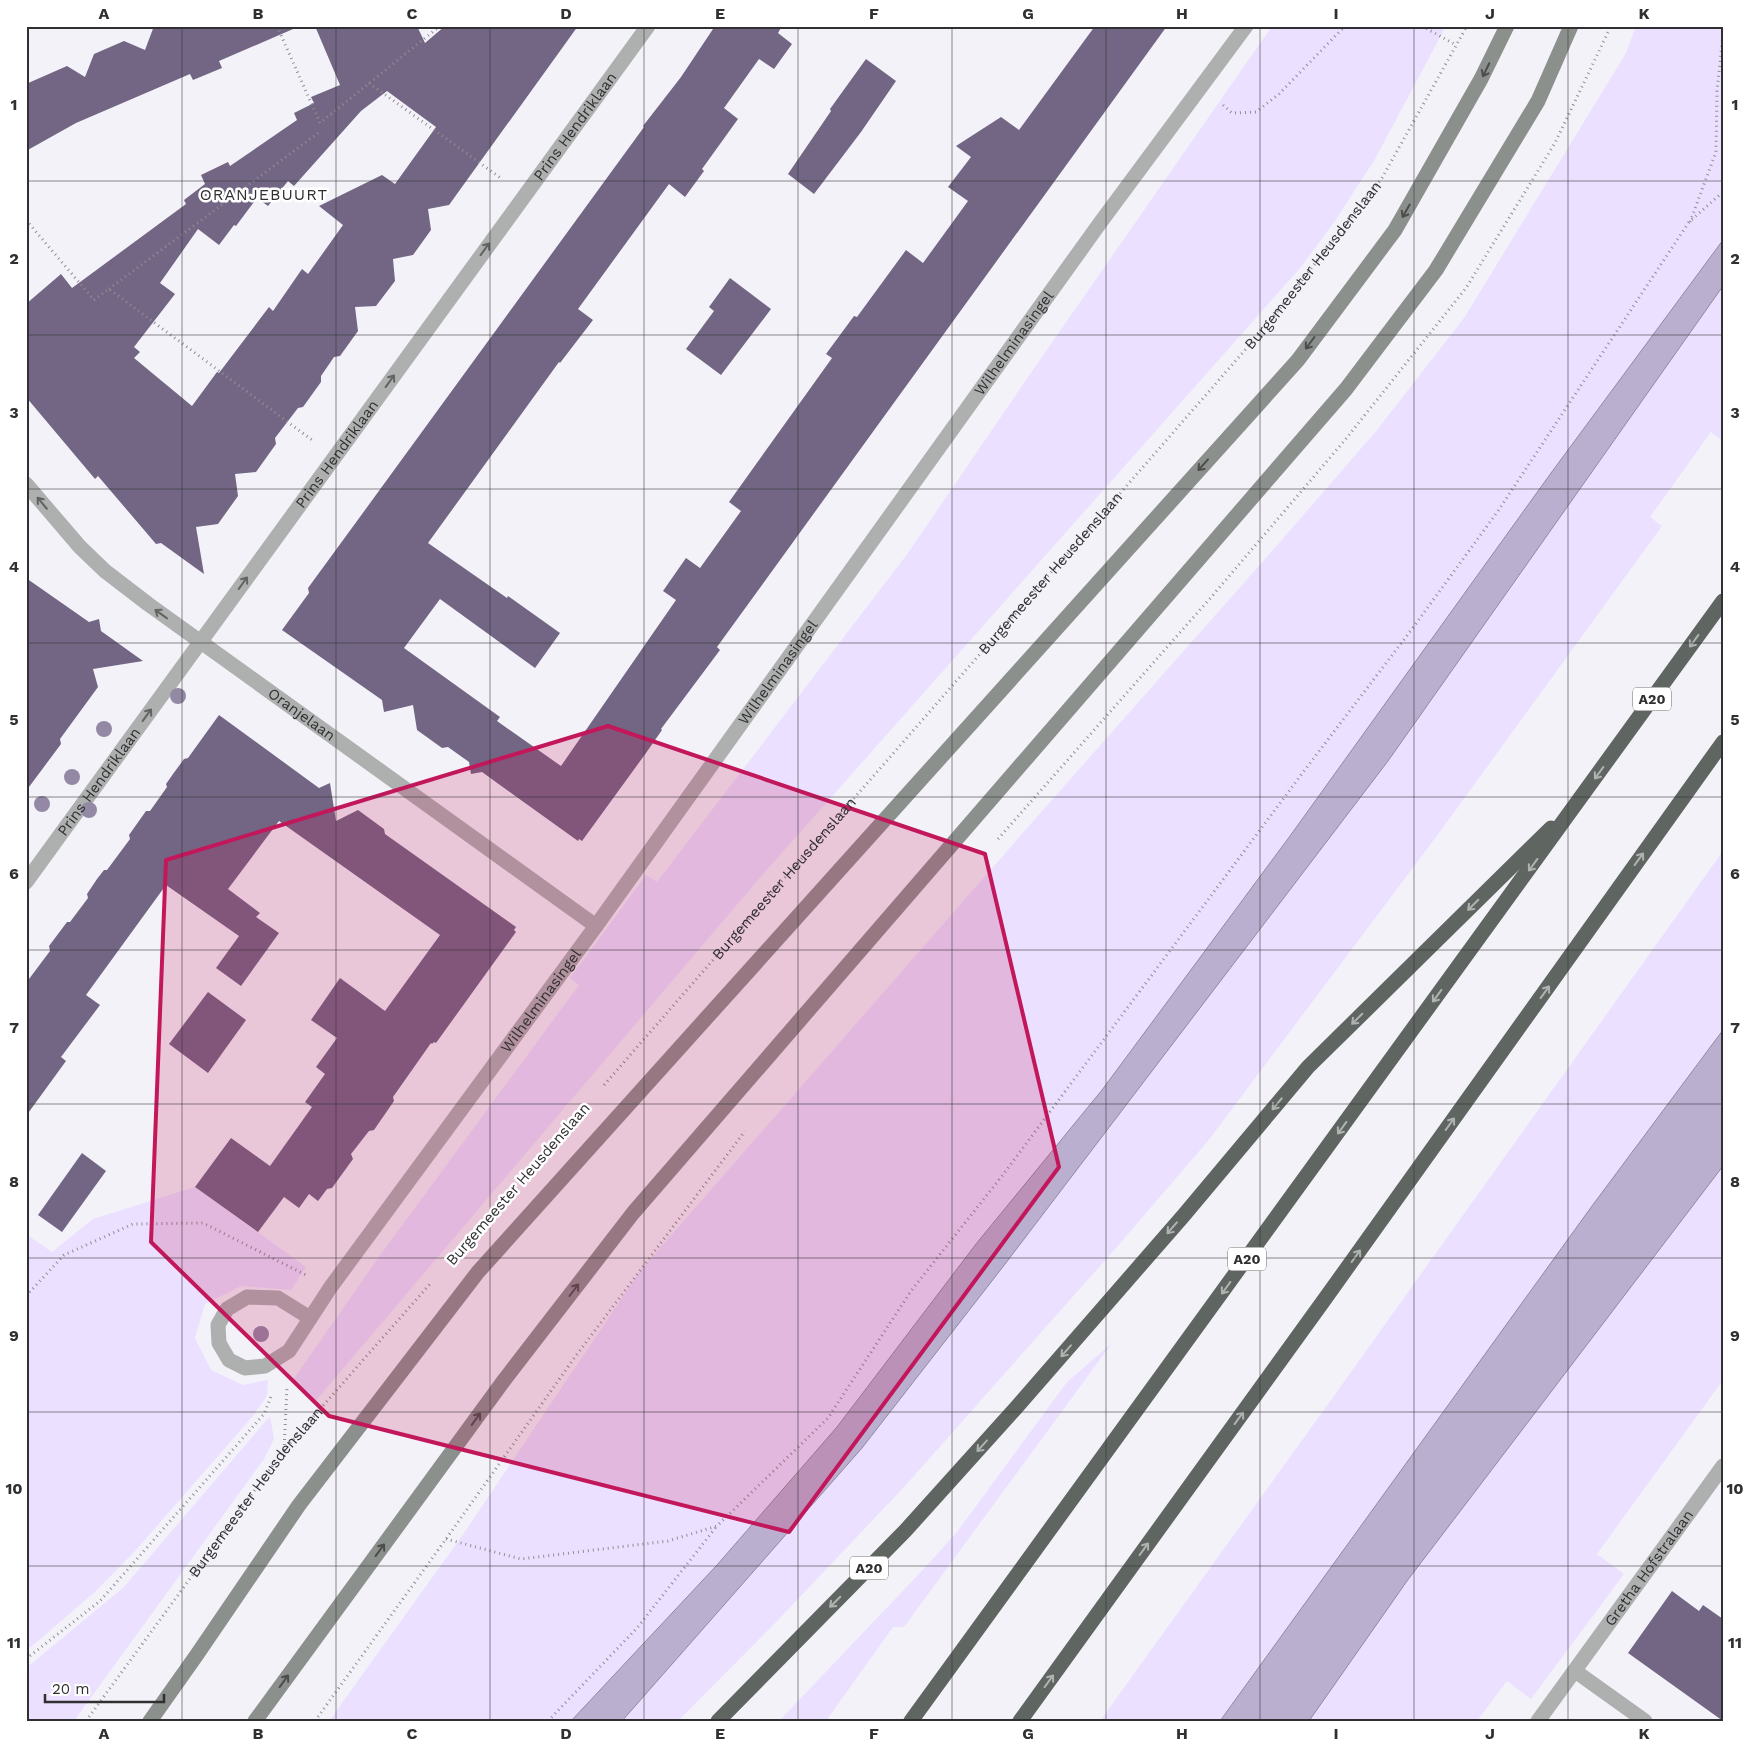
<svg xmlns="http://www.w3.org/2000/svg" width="1749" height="1747" viewBox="0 0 1749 1747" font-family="'Work Sans',sans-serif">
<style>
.green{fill:#ebe0ff}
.water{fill:#bbafd0;stroke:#9189a0}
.building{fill:#726684;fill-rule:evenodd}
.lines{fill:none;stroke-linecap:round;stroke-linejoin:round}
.path{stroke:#908f93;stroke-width:3;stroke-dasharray:1 4;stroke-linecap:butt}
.minor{stroke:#aeb0af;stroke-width:15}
.secondary{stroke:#8c908d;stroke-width:15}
.motorway{stroke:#5f6561;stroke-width:15}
.tree{fill:#9489a5}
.oneway{stroke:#4c4c4d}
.oneway2{stroke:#626363}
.oneway3{stroke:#afb2b0}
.marked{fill:#c2185b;fill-opacity:0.2;stroke:#c2185b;stroke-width:4;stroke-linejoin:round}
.grid{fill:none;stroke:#302f31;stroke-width:1;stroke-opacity:0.55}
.labels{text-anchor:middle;stroke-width:5;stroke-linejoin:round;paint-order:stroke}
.shield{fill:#fff;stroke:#6e6d6f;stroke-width:1}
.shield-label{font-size:14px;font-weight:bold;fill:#302f31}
.street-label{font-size:15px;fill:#302f31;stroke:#fff}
.neighbourhood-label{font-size:16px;letter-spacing:1px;fill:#302f31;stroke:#fff}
.neatline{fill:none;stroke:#302f31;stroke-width:2}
.grid-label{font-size:16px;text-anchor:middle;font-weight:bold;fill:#302f31}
</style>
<rect width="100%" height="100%" fill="#f4f2f9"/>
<g class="green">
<path d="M 1272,26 L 1446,26 L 1375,159 L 1337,218 L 1301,267 L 757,881 L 313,1404 L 293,1380 L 381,1254 L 579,985 L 570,978 L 646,875 L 657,882 L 908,553 L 1028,377 Z"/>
<path d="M 1636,26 L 1723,26 L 1723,240 L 1551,473 L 1290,836 L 1102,1090 L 976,1244 L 837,1427 L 717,1565 L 571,1721 L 329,1721 L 462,1536 L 640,1271 L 1028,827 L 1280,542 L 1377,430 L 1464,318 L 1626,53 Z"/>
<path d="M 1723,286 L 1723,441 L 1711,432 L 1650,517 L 1662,526 L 1442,829 L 1208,1141 L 1116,1248 L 905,1486 L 780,1618 L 689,1710 L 678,1721 L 622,1721 L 862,1448 L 1002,1268 L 1388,761 Z"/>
<path d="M 1723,851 L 1723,1030 L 1592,1206 L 1220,1721 L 1100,1721 L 1346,1379 Z"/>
<path d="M 1723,1166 L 1723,1380 L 1597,1554 L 1624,1574 L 1531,1699 L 1507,1681 L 1477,1721 L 1309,1721 L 1407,1581 Z"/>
<path d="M 195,1187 L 306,1267 L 291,1290 L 241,1286 L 205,1304 L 195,1338 L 211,1370 L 243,1385 L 268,1380 L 267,1396 L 253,1416 L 136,1550 L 96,1591 L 31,1647 L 26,1648 L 26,1234 L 52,1252 L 93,1219 Z"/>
<path d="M 1112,1343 L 904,1627 L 893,1627 L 826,1721 L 779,1721 L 918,1575 L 957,1532 L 1067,1382 Z"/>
<path d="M 270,1416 L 274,1439 L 264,1459 L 74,1721 L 26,1721 L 26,1668 L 123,1588 Z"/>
</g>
<g class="water">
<path d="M 1723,240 L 1723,286 L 1388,761 L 1002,1268 L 862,1448 L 622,1721 L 571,1721 L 717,1565 L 837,1427 L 976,1244 L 1102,1090 L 1290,836 L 1551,473 Z"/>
<path d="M 1723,1030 L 1723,1166 L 1407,1581 L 1309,1721 L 1220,1721 L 1592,1206 Z"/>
</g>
<g class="building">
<path d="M 154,26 L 300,26 L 219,61 L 222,68 L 193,80 L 190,74 L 76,123 L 26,151 L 26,84 L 67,66 L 85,77 L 94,54 L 124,41 L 145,50 Z"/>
<path d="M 315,26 L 417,26 L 425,43 L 445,26 L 578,26 L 449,205 L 428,209 L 431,230 L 413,255 L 393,259 L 395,281 L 376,306 L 355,307 L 358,331 L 340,356 L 334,357 L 321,376 L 321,382 L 303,407 L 298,408 L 275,438 L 276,444 L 256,472 L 235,474 L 238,496 L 218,524 L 196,527 L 204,574 L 161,543 L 156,544 L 98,476 L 95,479 L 26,397 L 26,304 L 61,274 L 72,288 L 186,204 L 184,200 L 205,184 L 201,175 L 228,162 L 230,166 L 297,120 L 294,113 L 314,103 L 311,97 L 340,85 ZM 387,91 L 436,127 L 395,184 L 382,175 L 319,206 L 343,225 L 308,274 L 302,269 L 273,311 L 269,307 L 219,373 L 217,372 L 192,406 L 134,358 L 140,352 L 134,347 L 175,294 L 160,283 L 198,229 L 219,245 L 234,225 L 236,226 L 257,198 L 268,206 L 288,181 L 294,186 L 361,111 Z"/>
<path d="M 715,26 L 782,26 L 778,33 L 792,44 L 774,69 L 759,59 L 724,108 L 738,119 L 702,169 L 704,171 L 685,197 L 669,184 L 578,309 L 593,320 L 560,363 L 559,362 L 428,543 L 507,598 L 508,596 L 560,633 L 535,668 L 440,599 L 404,648 L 500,717 L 497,721 L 561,766 L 676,600 L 663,591 L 686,558 L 700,568 L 741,511 L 729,502 L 832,358 L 826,354 L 854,316 L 857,317 L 906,250 L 923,263 L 968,201 L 948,187 L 971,157 L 956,146 L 1001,117 L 1019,130 L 1095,26 L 1167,26 L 717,647 L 720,650 L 661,729 L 662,730 L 646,753 L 582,841 L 579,839 L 578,841 L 482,772 L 471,774 L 469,762 L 448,747 L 442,748 L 417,730 L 413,705 L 384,712 L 382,700 L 282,630 L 309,593 L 308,588 L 357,521 L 644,127 L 643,126 L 681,77 Z"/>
<path d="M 866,59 L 896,81 L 861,132 L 814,194 L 788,174 L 831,111 L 830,109 Z"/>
<path d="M 730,278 L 771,309 L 721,375 L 686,349 L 714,311 L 709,307 Z"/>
<path d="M 26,578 L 89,622 L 99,619 L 101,631 L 143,661 L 93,669 L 98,687 L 60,739 L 61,744 L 26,791 Z"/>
<path d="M 219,715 L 319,788 L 330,783 L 336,821 L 358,810 L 384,829 L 385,834 L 516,927 L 514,930 L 516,932 L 436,1043 L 434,1042 L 432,1044 L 431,1043 L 393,1097 L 394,1101 L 374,1130 L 369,1131 L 351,1154 L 353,1159 L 332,1188 L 327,1189 L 318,1201 L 309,1194 L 299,1208 L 284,1197 L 258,1232 L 195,1187 L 231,1138 L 270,1166 L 312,1107 L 305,1102 L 325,1074 L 316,1067 L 337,1038 L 311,1020 L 340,978 L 385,1011 L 440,935 L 279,821 L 228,889 L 260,913 L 256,917 L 279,933 L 241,986 L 216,968 L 239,936 L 166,885 L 86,995 L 100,1005 L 61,1057 L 66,1061 L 26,1116 L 26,983 L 50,951 L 49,946 L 67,922 L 70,922 L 88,898 L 87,894 L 97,879 L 104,870 L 107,870 L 130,839 L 129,835 L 146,811 L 150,811 L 167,787 L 166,784 L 173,774 L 184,759 L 188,758 Z"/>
<path d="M 208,992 L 246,1020 L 208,1073 L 169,1044 Z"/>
<path d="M 82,1153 L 106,1171 L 62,1232 L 38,1215 Z"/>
<path d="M 1672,1591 L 1699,1611 L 1703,1605 L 1723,1619 L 1723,1721 L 1628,1653 Z"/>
</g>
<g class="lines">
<g class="path">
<path d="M 277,26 L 320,123 L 440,26"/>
<path d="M 1422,26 L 1456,45"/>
<path d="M 369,83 L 502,179"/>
<path d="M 1223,105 L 1232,113 L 1256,112 L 1279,94 L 1345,26"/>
<path d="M 26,220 L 94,300 L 109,289 L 312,440"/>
<path d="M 1690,222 L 1716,152 L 1717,91 L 1723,34"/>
<path d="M 109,289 L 318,133"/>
<path d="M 998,839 L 1213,595 L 1345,440 L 1466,288 L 1555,143 L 1611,26"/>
<path id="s1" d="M 604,1085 L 1266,326 L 1382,178 L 1467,26"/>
<path d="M 26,1296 L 64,1255 L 133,1224 L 203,1223 L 306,1275"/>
<path d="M 284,1450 L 287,1387"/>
<path d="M 446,1539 L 521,1559 L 668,1541 L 717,1526 L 828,1418 L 911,1291 L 1002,1176 L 1301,775 L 1412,629 L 1498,511 L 1689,222 L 1723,192"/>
<path d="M 26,1659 L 100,1601 L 264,1414 L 272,1394"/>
<path id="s2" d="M 86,1721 L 284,1450 L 430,1284"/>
<path d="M 315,1721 L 446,1539 L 575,1357 L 745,1131"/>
<path d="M 548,1721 L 637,1628 L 717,1526"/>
</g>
<g class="minor">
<path id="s3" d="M 26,484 L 80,547 L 105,571 L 148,604 L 596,926"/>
<path id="s4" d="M 26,882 L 648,26"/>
<path id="s5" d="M 310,1318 L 278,1298 L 247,1297 L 227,1309 L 218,1325 L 219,1343 L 229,1360 L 245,1368 L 265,1366 L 289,1351 L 330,1288 L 596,926 L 1100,223 L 1246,26"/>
<path d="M 1575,1671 L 1645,1721"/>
<path id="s6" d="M 1538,1721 L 1723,1466"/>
</g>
<g class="secondary">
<path d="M 150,1721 L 196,1656 L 299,1505 L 478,1272 L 1298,360 L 1395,230 L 1481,79 L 1507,26"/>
<path d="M 255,1721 L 505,1379 L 633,1213 L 1346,389 L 1436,270 L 1538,101 L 1571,26"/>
</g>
<g class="motorway">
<path d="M 718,1721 L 905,1531 L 1015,1409 L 1184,1215 L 1308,1067 L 1551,828"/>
<path d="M 911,1721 L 1723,601"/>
<path d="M 1020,1721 L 1327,1296 L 1723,742"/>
</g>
</g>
<g class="tree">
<circle cx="178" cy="696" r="8"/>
<circle cx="104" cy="729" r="8"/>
<circle cx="72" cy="777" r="8"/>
<circle cx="42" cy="804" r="8"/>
<circle cx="89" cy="810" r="8"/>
<circle cx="261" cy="1334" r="8"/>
</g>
<defs><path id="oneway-shaft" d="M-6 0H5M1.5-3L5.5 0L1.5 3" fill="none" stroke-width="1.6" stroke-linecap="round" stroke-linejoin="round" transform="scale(1.25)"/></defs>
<g class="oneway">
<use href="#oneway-shaft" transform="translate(1486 70) rotate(116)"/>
<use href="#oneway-shaft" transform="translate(1406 211) rotate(120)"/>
<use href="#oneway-shaft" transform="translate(1310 343) rotate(127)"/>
<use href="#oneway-shaft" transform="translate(1203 465) rotate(132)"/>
<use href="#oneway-shaft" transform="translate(574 1290) rotate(-53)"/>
<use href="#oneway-shaft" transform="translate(476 1419) rotate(-54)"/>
<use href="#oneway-shaft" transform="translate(380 1550) rotate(-54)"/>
<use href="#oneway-shaft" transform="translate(284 1681) rotate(-54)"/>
</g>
<g class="oneway2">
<use href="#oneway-shaft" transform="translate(485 249) rotate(-54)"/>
<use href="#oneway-shaft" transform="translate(390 381) rotate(-54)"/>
<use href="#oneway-shaft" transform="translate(42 503) rotate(-130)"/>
<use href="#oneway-shaft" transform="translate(243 583) rotate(-54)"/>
<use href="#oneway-shaft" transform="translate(161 614) rotate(-144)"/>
<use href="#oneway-shaft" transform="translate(147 715) rotate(-54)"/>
</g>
<g class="oneway3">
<use href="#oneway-shaft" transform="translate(1694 641) rotate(126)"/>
<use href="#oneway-shaft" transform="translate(1599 773) rotate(126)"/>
<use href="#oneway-shaft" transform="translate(1639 859) rotate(-54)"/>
<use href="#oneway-shaft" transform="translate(1533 865) rotate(126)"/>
<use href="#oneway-shaft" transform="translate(1473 905) rotate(135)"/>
<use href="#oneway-shaft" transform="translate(1545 992) rotate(-54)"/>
<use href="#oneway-shaft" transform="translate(1437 996) rotate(126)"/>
<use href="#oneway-shaft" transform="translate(1357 1019) rotate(135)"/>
<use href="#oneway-shaft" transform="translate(1277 1104) rotate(130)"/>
<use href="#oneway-shaft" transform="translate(1450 1124) rotate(-54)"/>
<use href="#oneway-shaft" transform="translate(1342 1128) rotate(126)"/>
<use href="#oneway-shaft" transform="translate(1172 1228) rotate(131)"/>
<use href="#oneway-shaft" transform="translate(1356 1256) rotate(-54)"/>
<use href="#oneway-shaft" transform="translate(1226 1288) rotate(126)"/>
<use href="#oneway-shaft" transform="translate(1066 1351) rotate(131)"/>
<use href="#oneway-shaft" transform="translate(1239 1418) rotate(-54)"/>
<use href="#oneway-shaft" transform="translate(982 1446) rotate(132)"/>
<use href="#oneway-shaft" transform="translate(1144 1549) rotate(-54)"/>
<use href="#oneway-shaft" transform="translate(835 1602) rotate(135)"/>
<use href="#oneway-shaft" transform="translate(1049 1681) rotate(-54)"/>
</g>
<path class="marked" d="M 608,726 L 985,854 L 1059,1167 L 789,1532 L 329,1416 L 151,1242 L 166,860 Z"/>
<path class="grid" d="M 182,26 L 182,1721M 336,26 L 336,1721M 490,26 L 490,1721M 644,26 L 644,1721M 798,26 L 798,1721M 952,26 L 952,1721M 1106,26 L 1106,1721M 1260,26 L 1260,1721M 1414,26 L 1414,1721M 1568,26 L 1568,1721M 26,181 L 1723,181M 26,335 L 1723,335M 26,489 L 1723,489M 26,643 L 1723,643M 26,797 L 1723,797M 26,950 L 1723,950M 26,1104 L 1723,1104M 26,1258 L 1723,1258M 26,1412 L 1723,1412M 26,1566 L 1723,1566"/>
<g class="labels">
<g class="shield">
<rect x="1633" y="687.5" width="38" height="23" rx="4"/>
<rect x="1228" y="1247.5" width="38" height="23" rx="4"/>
<rect x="850" y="1556.5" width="38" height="23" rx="4"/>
</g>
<g class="shield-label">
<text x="1652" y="704">A20</text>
<text x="1247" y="1264">A20</text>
<text x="869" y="1573">A20</text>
</g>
<g class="street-label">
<text dy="5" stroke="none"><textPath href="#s4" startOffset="934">Prins Hendriklaan</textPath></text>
<text dy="5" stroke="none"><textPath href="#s1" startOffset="1084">Burgemeester Heusdenslaan</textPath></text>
<text dy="5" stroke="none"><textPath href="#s5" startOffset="1456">Wilhelminasingel</textPath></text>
<text dy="5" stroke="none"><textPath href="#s4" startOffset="529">Prins Hendriklaan</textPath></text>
<text dy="5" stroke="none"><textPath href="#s1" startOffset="679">Burgemeester Heusdenslaan</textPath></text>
<text dy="5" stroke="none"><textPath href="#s5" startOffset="1051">Wilhelminasingel</textPath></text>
<text dy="5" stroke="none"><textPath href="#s3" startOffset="361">Oranjelaan</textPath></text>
<text dy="5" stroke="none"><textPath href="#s4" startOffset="124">Prins Hendriklaan</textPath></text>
<text dy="5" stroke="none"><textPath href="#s1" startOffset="274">Burgemeester Heusdenslaan</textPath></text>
<text dy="5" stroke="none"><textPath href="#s5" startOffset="646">Wilhelminasingel</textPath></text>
<text transform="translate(518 1184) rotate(-49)" y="5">Burgemeester Heusdenslaan</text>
<text dy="5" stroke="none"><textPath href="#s2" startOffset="285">Burgemeester Heusdenslaan</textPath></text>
<text dy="5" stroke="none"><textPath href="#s6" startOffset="189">Gretha Hofstralaan</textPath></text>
</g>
<g class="neighbourhood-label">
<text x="264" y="200">ORANJEBUURT</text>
</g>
</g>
<rect width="1749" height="1747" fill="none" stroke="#ffffff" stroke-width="55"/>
<path d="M45 1694v8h119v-8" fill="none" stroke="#302f31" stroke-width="2.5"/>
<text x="52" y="1694" font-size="15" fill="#302f31" stroke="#ffffff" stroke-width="4" paint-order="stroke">20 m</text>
<rect x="28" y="28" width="1694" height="1692" class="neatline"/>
<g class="grid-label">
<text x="104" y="19">A</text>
<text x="258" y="19">B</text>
<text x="412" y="19">C</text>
<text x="566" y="19">D</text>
<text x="720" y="19">E</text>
<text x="874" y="19">F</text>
<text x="1028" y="19">G</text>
<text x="1182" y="19">H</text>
<text x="1336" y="19">I</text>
<text x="1490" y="19">J</text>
<text x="1644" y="19">K</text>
<text x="14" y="110">1</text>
<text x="1735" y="110">1</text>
<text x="14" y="264">2</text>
<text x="1735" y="264">2</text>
<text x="14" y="418">3</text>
<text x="1735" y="418">3</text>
<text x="14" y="572">4</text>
<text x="1735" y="572">4</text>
<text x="14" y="725">5</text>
<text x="1735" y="725">5</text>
<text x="14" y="879">6</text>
<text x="1735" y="879">6</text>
<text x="14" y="1033">7</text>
<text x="1735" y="1033">7</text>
<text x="14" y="1187">8</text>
<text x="1735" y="1187">8</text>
<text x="14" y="1341">9</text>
<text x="1735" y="1341">9</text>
<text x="14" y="1494">10</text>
<text x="1735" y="1494">10</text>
<text x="14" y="1648">11</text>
<text x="1735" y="1648">11</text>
<text x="104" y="1739">A</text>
<text x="258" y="1739">B</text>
<text x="412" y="1739">C</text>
<text x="566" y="1739">D</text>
<text x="720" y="1739">E</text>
<text x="874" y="1739">F</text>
<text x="1028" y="1739">G</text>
<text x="1182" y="1739">H</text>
<text x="1336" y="1739">I</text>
<text x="1490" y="1739">J</text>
<text x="1644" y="1739">K</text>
</g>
</svg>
